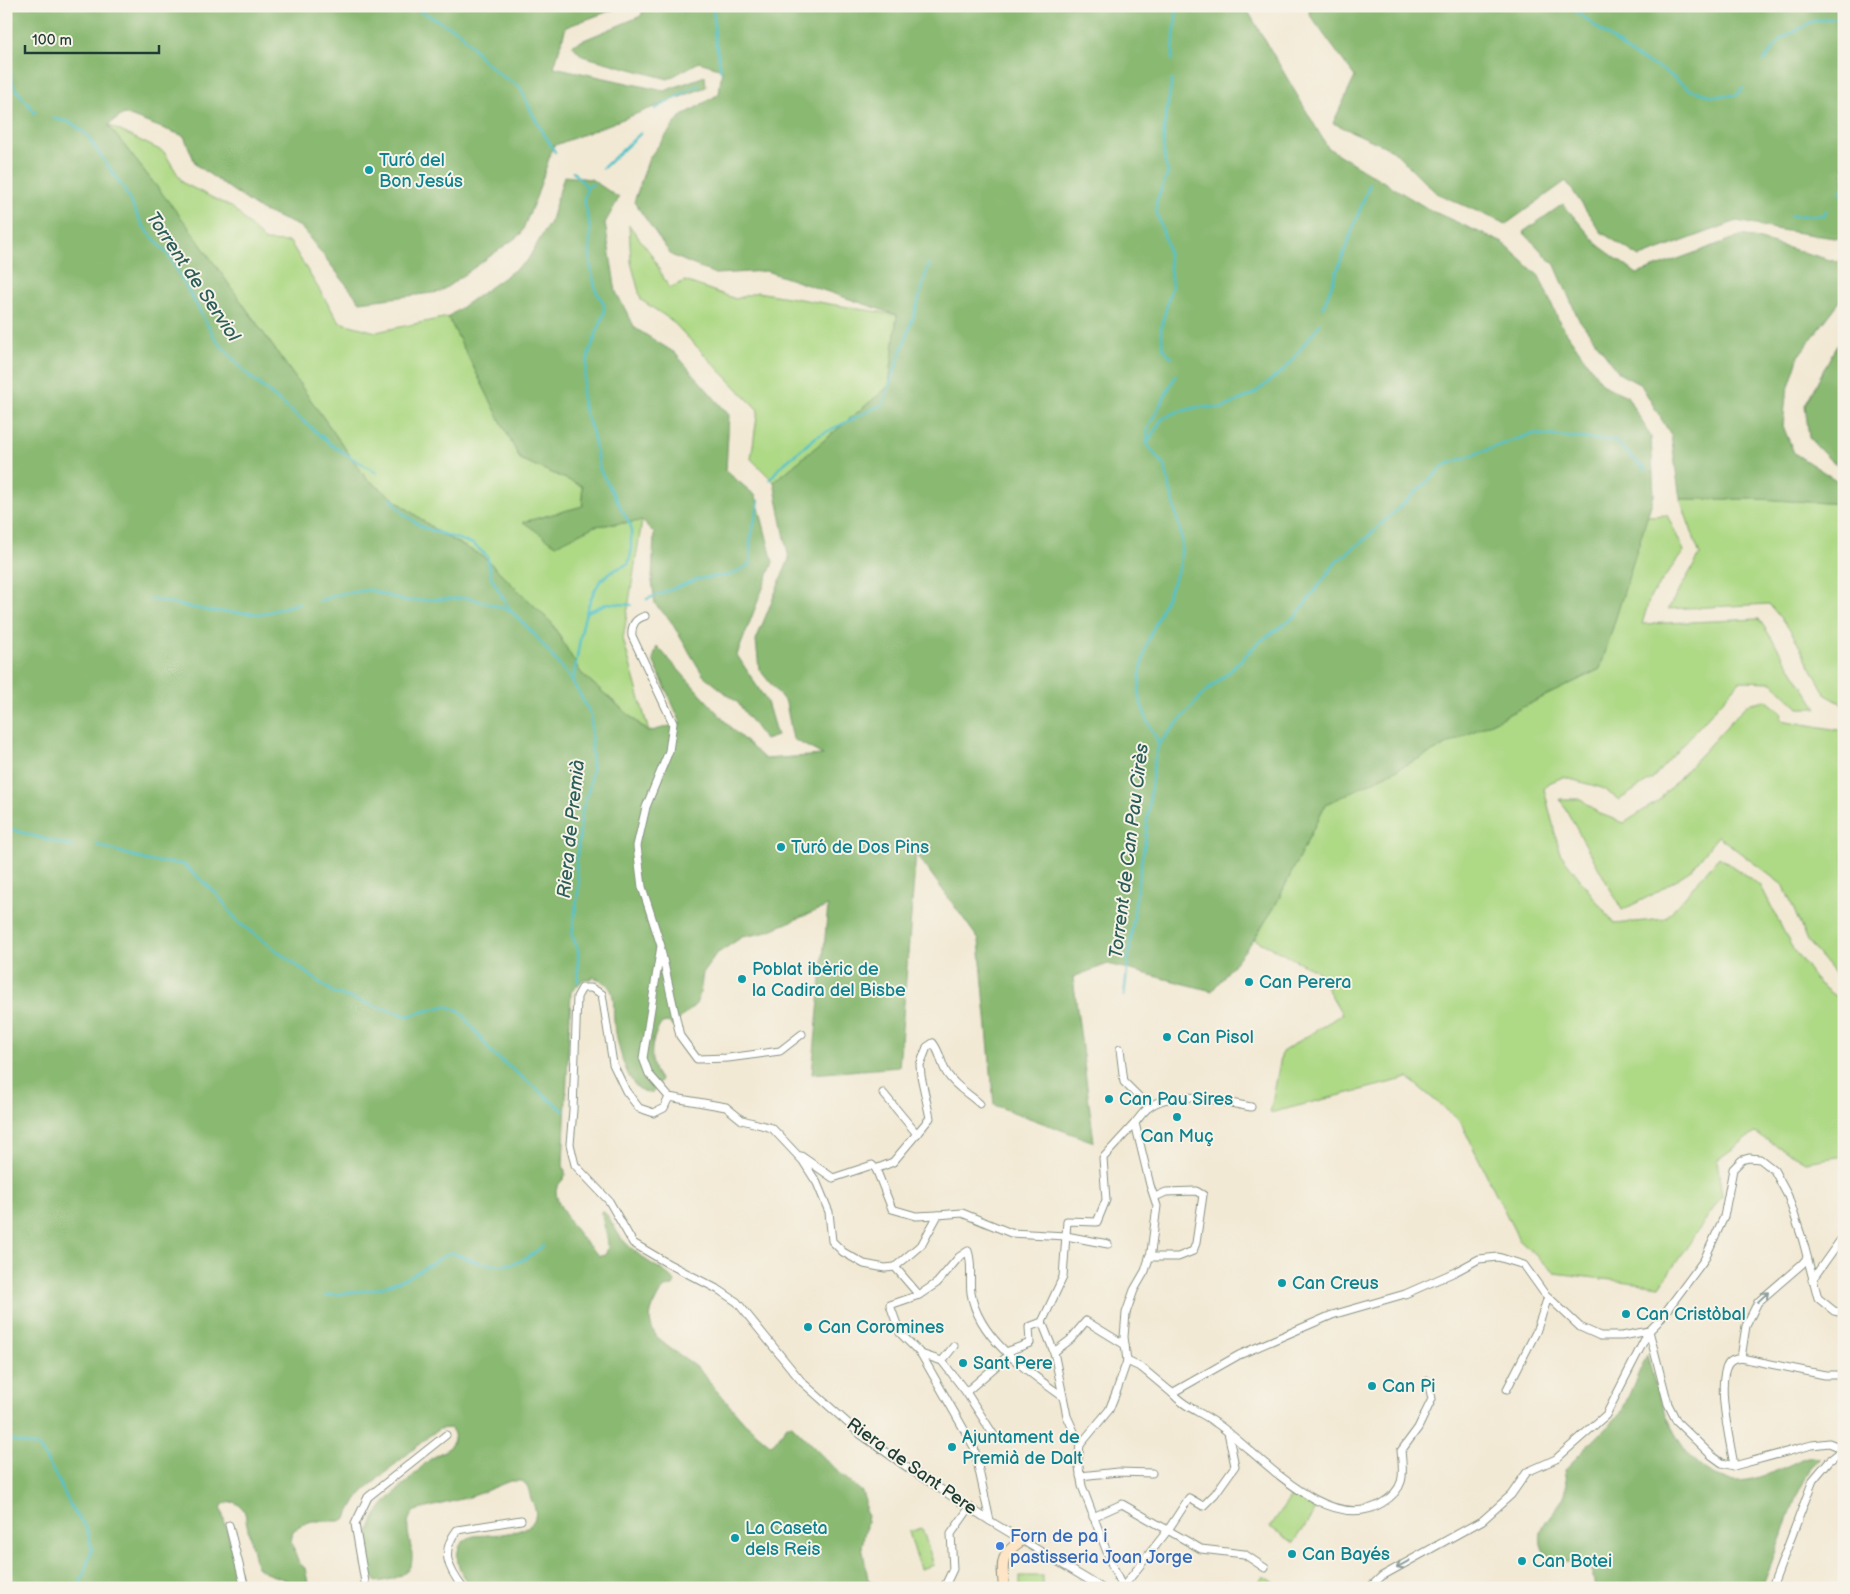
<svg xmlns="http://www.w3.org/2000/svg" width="1850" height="1594" viewBox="0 0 1850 1594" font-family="'Balsamiq Sans',sans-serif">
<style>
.green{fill:#aed985;stroke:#668b5c}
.forest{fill:#8ab972;stroke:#547b53}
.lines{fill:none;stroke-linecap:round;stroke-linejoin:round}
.stream{stroke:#54c2c9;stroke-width:2.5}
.street-casing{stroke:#889384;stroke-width:9}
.secondary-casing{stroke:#889384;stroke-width:12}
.street{stroke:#fff;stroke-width:7}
.secondary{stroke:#fee5c5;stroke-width:10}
.oneway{stroke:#8f9e9a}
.culture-dot{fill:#0f9aa8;stroke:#f7f3e8;stroke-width:2}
.shop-dot{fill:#3f7fe0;stroke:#f7f3e8;stroke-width:2}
.labels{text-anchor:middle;stroke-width:4;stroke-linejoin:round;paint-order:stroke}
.culture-label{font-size:18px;fill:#0d838f;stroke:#f7f3e8;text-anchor:start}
.street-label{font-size:18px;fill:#1f3d34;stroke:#f7f3e8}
.shop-label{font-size:18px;fill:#366cbe;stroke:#f7f3e8;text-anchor:start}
.water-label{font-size:19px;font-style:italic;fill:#2c5e59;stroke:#f7f3e8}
</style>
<rect width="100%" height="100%" fill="#f7f3e8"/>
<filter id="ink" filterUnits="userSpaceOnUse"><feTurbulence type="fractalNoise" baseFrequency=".02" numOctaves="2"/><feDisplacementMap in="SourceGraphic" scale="10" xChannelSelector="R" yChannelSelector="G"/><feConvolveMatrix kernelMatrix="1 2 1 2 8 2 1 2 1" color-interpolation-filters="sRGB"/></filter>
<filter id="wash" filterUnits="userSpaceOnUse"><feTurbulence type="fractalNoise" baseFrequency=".0096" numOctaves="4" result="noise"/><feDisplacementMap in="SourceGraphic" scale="20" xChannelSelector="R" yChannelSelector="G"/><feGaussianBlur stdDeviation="1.12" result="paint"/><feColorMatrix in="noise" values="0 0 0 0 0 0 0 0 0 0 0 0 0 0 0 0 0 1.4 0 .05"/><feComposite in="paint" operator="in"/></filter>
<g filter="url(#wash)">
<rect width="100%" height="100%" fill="#f2e9d4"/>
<g class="green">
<path d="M 108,125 L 164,152 L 183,183 L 233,208 L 265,241 L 290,242 L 339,322 L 376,332 L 448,317 L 520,459 L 582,486 L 583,506 L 524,522 L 595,526 L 642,521 L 623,639 L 649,732 L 581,673 L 553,625 L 484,557 L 441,534 L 366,478 L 187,225 Z"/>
<path d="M 629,225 L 651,254 L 669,288 L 685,281 L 736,299 L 757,292 L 897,315 L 889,386 L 774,482 L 751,459 L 758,410 L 671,320 L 641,300 L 631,262 Z"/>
<path d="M 1680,499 L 1758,499 L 1844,504 L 1844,705 L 1826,695 L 1791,631 L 1769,604 L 1668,609 L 1700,555 Z"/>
<path d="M 1667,515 L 1684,551 L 1650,597 L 1642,624 L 1759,619 L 1817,708 L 1799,708 L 1772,682 L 1740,681 L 1653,778 L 1619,800 L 1602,788 L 1563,777 L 1549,783 L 1544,789 L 1560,853 L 1614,924 L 1665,919 L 1719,857 L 1761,886 L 1790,944 L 1818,983 L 1844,1003 L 1844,1156 L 1805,1162 L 1755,1133 L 1717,1160 L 1722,1196 L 1660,1286 L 1555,1273 L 1519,1240 L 1460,1121 L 1408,1078 L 1270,1113 L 1282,1052 L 1342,1014 L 1317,971 L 1254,939 L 1274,908 L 1325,805 L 1600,669 L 1647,516 Z"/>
<path d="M 1766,700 L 1782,713 L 1781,720 L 1844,731 L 1844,985 L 1807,941 L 1784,886 L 1718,836 L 1691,870 L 1652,895 L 1622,910 L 1560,799 L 1581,799 L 1598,813 L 1624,823 L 1658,801 L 1747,704 Z"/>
<path d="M 1294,1492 L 1317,1508 L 1294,1543 L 1270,1527 Z"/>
<path d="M 922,1528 L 934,1565 L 920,1569 L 909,1532 Z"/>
<rect x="1020" y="1576" width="23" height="12"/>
<path d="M 1263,1576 L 1282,1588 L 1256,1588 Z"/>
</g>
<g class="forest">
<path d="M 6,6 L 623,6 L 566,27 L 554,67 L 664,91 L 705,76 L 706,87 L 553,146 L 537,195 L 521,234 L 440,292 L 360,302 L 301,227 L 261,210 L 196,165 L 184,136 L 124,114 L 108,125 L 187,225 L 366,478 L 441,534 L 484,557 L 551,622 L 581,673 L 648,732 L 681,723 L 653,660 L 657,646 L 732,729 L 765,759 L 823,755 L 793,739 L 786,703 L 759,669 L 756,640 L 789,559 L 774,482 L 889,386 L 897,315 L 766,271 L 715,274 L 671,255 L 634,202 L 649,158 L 680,117 L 719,94 L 722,69 L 699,62 L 668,79 L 582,56 L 572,45 L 641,16 L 644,6 L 1245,6 L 1328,148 L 1430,210 L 1503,243 L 1539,276 L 1560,323 L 1603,385 L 1627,396 L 1651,437 L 1654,495 L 1600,669 L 1325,805 L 1274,908 L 1254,939 L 1212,991 L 1108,964 L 1073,977 L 1094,1142 L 994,1105 L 979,940 L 916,853 L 899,1067 L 812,1074 L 828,906 L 763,933 L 742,937 L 715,955 L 703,973 L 700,994 L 696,1004 L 672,1026 L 668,1022 L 662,1023 C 650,1038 647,1065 661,1080 L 653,1092 C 626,1098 617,1039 614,1021 C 613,1011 615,999 611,990 C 607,983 600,980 593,977 L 590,979 L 584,979 L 571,992 L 563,1164 C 563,1167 566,1171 565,1175 C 564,1181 556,1184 556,1192 C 557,1209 586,1246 600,1256 L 605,1255 C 613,1241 601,1225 602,1210 C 612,1218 615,1233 625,1242 C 631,1248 639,1255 646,1260 C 656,1267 668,1272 675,1282 L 673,1286 C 664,1286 660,1292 656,1300 C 631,1345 695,1352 709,1382 L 745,1423 L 771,1445 L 775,1442 L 787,1425 L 792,1425 L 836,1470 L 862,1492 L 865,1501 L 865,1511 L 868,1516 L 862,1546 L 868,1579 L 878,1588 L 469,1588 C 462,1574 452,1558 461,1544 C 465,1540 469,1537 474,1536 C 495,1534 550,1536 532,1501 C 528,1493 531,1487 522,1481 L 510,1481 L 473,1496 L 415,1511 C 390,1532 444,1574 376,1582 C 368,1574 369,1563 368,1553 C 366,1519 383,1503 407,1482 C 414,1475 421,1467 429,1460 C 436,1455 446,1452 451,1445 C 456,1438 455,1433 450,1428 L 439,1429 L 429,1436 L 367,1488 L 356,1500 L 346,1518 L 340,1521 L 312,1521 L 301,1525 L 293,1531 L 291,1542 L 299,1563 L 305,1568 L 309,1588 L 295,1588 C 285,1574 268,1579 256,1566 L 246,1520 C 246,1511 242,1506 234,1502 L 223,1504 L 221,1509 L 243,1588 L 6,1588 Z"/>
<path d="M 1310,6 L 1395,6 L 1401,13 L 1414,6 L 1844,6 L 1844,238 L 1841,239 L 1774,229 L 1737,221 L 1640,257 L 1601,232 L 1566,181 L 1506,224 L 1436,193 L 1393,150 L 1333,123 L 1355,77 L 1309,14 Z"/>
<path d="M 564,176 L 591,179 L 619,198 L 605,223 L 616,292 L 635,328 L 675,353 L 729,415 L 726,471 L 756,496 L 773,562 L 737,655 L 767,702 L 777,736 L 765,740 L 738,703 L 703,675 L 670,620 L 655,604 L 652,581 L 654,533 L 642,521 L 595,526 L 556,545 L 523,522 L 583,506 L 582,486 L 520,459 L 448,317 L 527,261 L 551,220 Z"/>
<path d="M 1563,204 L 1598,245 L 1637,274 L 1743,235 L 1837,262 L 1844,260 L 1844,296 L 1799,355 L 1786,396 L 1783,426 L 1794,453 L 1844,485 L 1844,504 L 1758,499 L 1680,499 L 1671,435 L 1641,385 L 1620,374 L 1578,318 L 1555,265 L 1523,232 Z"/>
<path d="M 1844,335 L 1844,469 L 1830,460 L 1809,438 L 1805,405 L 1834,350 Z"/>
<path d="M 1647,1354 C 1658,1399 1684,1491 1748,1480 C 1763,1477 1780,1469 1794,1463 C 1798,1461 1804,1457 1808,1457 C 1811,1456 1816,1458 1820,1459 L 1812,1466 L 1797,1495 L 1762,1588 L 1595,1588 C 1594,1582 1593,1574 1589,1569 C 1580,1558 1546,1569 1541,1544 C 1537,1523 1556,1513 1564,1496 C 1568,1488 1565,1479 1564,1470 L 1621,1413 Z"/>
</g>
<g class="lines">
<g class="stream">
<path d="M 410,6 L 460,32 L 483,60 L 500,75 L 520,87 L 534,117 L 555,152"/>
<path d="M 713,6 L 715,38 L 721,71"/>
<path d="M 1569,6 L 1633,55 L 1666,72 L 1689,89 L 1712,96 L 1737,95 L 1743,88"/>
<path d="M 6,55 L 14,87 L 35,113"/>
<path d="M 1172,60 L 1177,6"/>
<path d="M 1764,61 L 1781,39 L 1813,21 L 1844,17"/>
<path d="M 655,109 L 699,85"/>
<path d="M 54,119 L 70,122 L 86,134 L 124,189 L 143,226 L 169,256 L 216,340 L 248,375 L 333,446 L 377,473"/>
<path d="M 603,168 L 641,133"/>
<path d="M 587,187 L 593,184"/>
<path d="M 1840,193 L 1844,187"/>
<path d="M 1790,216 L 1823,215 L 1826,210"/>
<path d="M 1323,308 L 1370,183"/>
<path d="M 1172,358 L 1163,348 L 1161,328 L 1172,286 L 1167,244 L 1157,214 L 1156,202 L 1168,173 C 1158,142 1167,111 1172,80"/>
<path d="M 1148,442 L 1162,419 L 1174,413 L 1198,407 L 1223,408 L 1255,393 L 1285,369 L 1320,324"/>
<path d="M 770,479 L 780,467 L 816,437 L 883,404 L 915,312 L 929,264"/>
<path d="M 391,499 L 404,514 L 422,527 L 473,544 L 487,556 L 492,579 L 510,610 L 535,635 L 573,682 L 591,715 L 592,770 L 589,788 L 582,811 L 576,867 L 579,884 L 572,935 L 578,949 L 578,982"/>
<path d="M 150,599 L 209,611 L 263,614 L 299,603"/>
<path d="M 647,599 L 698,579 L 731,575 L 751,564 L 750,542 L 759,501"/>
<path d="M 319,601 L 339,594 L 370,590 L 404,601 L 469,598 L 510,610"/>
<path d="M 587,612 L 608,603 L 631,605"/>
<path d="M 573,682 C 579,650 581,611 599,583 C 605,574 618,568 628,564 L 631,554 L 631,526 L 600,470 L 592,430 L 583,407 L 582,392 L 589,353 L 604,314 L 604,304 L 596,291 L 590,263 L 590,229 L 584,198 L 587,187 L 573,172"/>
<path d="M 1159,744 L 1205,692 L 1229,672 L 1258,643 L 1296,616 L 1337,561 L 1363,541 L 1445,465 L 1531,434 L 1615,441 L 1646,470"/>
<path d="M 6,828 L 73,847"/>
<path d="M 97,845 L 149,861 L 183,864 L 217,894 L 238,922 L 334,993 L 407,1016 L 446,1006 L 460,1011 L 492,1053 L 564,1111"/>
<path d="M 1124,996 L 1137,888 L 1145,841 L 1154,761 L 1159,744 L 1147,720 L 1139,697 L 1140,676 L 1146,646 L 1180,566 L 1182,539 L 1165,467 L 1147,444 L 1148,428 L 1176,375"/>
<path d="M 325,1296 L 377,1289 L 409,1277 L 451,1252 C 473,1262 499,1271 523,1260 C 530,1256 537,1251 543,1246"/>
<path d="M 6,1435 L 13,1441 L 39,1447 L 56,1476 L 73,1511 L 86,1527 L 92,1549 L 79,1588"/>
</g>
</g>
</g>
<g filter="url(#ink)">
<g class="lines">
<defs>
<g id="street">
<path d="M 645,616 C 635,619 631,625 632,636 L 673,723 L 669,751 L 646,807 L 637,846 L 642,887 L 661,946 L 643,1058 L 649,1074 L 669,1097 L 726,1107 L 742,1120 L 772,1128 L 803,1161 L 817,1183 L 829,1212 L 832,1241 L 843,1252 L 864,1264 L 885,1268 L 895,1267 L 922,1244 L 938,1215 L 962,1213 L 1011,1233 L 1066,1236 L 1108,1244"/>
<path d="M 661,950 L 680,1036 L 697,1059 L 728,1058 L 780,1051 L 802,1034"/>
<path d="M 1120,1049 L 1124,1082 L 1149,1107"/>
<path d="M 883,1093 L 917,1134"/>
<path d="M 669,1097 L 664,1108 L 654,1113 L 639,1108 L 626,1091 L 613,1064 L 602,994 L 591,988 L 582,988 L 577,997 L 573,1110 L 570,1144 L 575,1165 L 609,1201 L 633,1243 L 667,1263 L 719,1290 L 737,1302 L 802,1382 L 860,1434 L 911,1470 L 990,1521 L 1102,1588"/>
<path d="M 801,1156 L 833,1178 L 872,1165 L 876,1169 L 892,1209 L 916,1216 L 938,1215"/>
<path d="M 876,1169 L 893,1162 L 930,1118 L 921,1076 L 920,1065 L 927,1047 L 933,1043 C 942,1055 940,1064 948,1075 C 956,1087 969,1094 980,1104"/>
<path d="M 1149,1257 L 1178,1257 L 1193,1251 L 1196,1243 L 1203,1195 L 1196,1191 L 1166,1192 L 1155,1197"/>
<path d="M 895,1267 L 919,1295 L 937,1283 L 959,1257 L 968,1251 C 973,1265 969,1279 971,1293 C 978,1338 1027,1371 1062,1396"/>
<path d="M 1812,1280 L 1844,1235"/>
<path d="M 919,1295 L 890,1305 L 900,1333 L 921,1354 L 974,1447 L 990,1521"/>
<path d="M 1006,1352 L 1030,1343 L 1029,1327 L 1042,1322"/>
<path d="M 1054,1352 L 1070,1340 L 1086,1321 L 1125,1345"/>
<path d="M 921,1354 L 942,1361 L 966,1392 L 995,1437"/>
<path d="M 1741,1358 L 1746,1326 L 1758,1302 L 1802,1264 L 1807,1258"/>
<path d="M 1741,1358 L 1825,1375 L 1844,1375"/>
<path d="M 942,1361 L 954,1346"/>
<path d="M 1127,1361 L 1142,1368 L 1172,1393 L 1239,1355 L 1332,1315 L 1405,1294 L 1455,1272 L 1479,1259 L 1498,1257 L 1524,1265 L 1544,1293 L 1580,1327 L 1600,1336 L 1622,1336 L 1649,1331 L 1668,1404 L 1677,1422 L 1711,1455 L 1722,1463 L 1734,1466 L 1812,1445 L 1829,1443 L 1844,1449"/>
<path d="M 1507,1389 L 1536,1332 L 1548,1297"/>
<path d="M 966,1392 L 1009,1355"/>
<path d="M 1172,1393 C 1184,1407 1201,1412 1216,1423 C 1257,1451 1327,1537 1382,1503 C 1405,1489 1404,1476 1401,1451 L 1418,1428 L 1432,1399 L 1428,1381"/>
<path d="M 1080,1445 L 1109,1410 L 1117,1390 L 1127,1361 L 1124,1337 L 1126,1313 L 1134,1290 L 1145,1271 L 1151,1252 L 1157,1206 L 1150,1185 L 1135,1123 C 1139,1118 1143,1112 1148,1108 C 1173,1087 1222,1102 1251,1107"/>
<path d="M 1734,1466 C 1731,1444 1714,1378 1730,1362 C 1733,1359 1737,1359 1741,1358"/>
<path d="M 1080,1476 L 1118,1472 L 1152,1473"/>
<path d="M 1093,1517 L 1122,1504 L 1201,1549 L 1244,1554 L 1265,1568"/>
<path d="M 229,1525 L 245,1588"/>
<path d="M 1123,1587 L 1168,1530 L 1189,1498 L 1203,1506 L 1215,1494 L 1235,1466 L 1228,1432"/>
<path d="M 366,1588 L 355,1524 L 368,1497 L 446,1435"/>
<path d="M 463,1588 C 448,1568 440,1552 457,1530 L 521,1520"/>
<path d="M 944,1588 L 953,1569 L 951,1534 L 970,1507"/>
<path d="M 1123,1588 L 1113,1568 L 1082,1486 L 1078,1461 L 1080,1445 L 1067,1416 L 1054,1352 L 1042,1322 L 1063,1277 L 1067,1221 L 1097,1222 L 1106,1200 L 1103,1158 L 1135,1123"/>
<path d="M 1369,1588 L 1382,1576 L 1483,1520 L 1511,1495 L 1527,1472 L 1556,1459 L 1606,1415 L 1649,1331 L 1658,1322 L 1704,1260 L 1724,1217 L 1733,1169 L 1742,1160 L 1749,1158 L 1760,1159 L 1774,1170 L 1788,1196 L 1803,1241 L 1818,1298 L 1834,1311 L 1844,1313"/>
<path d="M 1772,1588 L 1813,1480 L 1829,1461 L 1844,1449"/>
</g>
<path id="secondary" d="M 1004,1588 C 1002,1564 999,1555 1021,1541"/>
</defs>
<use href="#street" class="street-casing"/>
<use href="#secondary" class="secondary-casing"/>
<use href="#street" class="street"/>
<use href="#secondary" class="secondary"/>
</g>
<defs><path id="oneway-shaft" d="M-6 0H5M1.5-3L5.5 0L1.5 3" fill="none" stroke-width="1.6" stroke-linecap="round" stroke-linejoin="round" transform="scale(1.25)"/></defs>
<g class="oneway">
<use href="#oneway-shaft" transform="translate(1763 1297) rotate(-43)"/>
<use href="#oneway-shaft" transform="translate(1403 1564) rotate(151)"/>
</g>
</g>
<g class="culture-dot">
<circle cx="369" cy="170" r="5"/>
<circle cx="781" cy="847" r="5"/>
<circle cx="742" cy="979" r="5"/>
<circle cx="1249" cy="982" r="5"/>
<circle cx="1167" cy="1037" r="5"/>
<circle cx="1109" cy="1099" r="5"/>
<circle cx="1177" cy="1117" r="5"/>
<circle cx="1282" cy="1283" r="5"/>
<circle cx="1626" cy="1314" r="5"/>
<circle cx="808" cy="1327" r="5"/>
<circle cx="963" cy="1363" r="5"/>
<circle cx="1372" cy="1386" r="5"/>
<circle cx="952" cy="1447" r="5"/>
<circle cx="735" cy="1538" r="5"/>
<circle cx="1292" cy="1554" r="5"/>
<circle cx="1522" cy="1561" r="5"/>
</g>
<circle class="shop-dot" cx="1000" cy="1546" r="5"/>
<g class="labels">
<g class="culture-label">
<text x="379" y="166">Turó del<tspan x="379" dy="21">Bon Jesús</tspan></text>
<text x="791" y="853">Turó de Dos Pins</text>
<text x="752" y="975">Poblat ibèric de<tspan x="752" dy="21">la Cadira del Bisbe</tspan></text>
<text x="1259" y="988">Can Perera</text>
<text x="1177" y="1043">Can Pisol</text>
<text x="1119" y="1105">Can Pau Sires</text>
<text x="1177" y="1142" text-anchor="middle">Can Muç</text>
<text x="1292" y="1289">Can Creus</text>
<text x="1636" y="1320">Can Cristòbal</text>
<text x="818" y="1333">Can Coromines</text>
<text x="973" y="1369">Sant Pere</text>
<text x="1382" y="1392">Can Pi</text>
<text x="962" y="1443">Ajuntament de<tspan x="962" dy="21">Premià de Dalt</tspan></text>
<text x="745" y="1534">La Caseta<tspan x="745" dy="21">dels Reis</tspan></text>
<text x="1302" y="1560">Can Bayés</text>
<text x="1532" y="1567">Can Botei</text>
</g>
<g class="street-label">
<text transform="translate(912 1466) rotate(35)" y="6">Riera de Sant Pere</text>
</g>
<g class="shop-label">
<text x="1010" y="1542">Forn de pa i<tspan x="1010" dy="21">pastisseria Joan Jorge</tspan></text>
</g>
<g class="water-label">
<text transform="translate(194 276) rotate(56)" y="7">Torrent de Serviol</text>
<text transform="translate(570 829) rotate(-84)" y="7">Riera de Premià</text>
<text transform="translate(1128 851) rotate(-83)" y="7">Torrent de Can Pau Cirès</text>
</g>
</g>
<rect width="1850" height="1594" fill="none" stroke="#f7f3e8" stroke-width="25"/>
<path d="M25 45v8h134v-8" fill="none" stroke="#1f3d34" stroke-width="2.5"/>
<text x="32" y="45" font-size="15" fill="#1f3d34" stroke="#f7f3e8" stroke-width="4" paint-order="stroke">100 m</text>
</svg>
